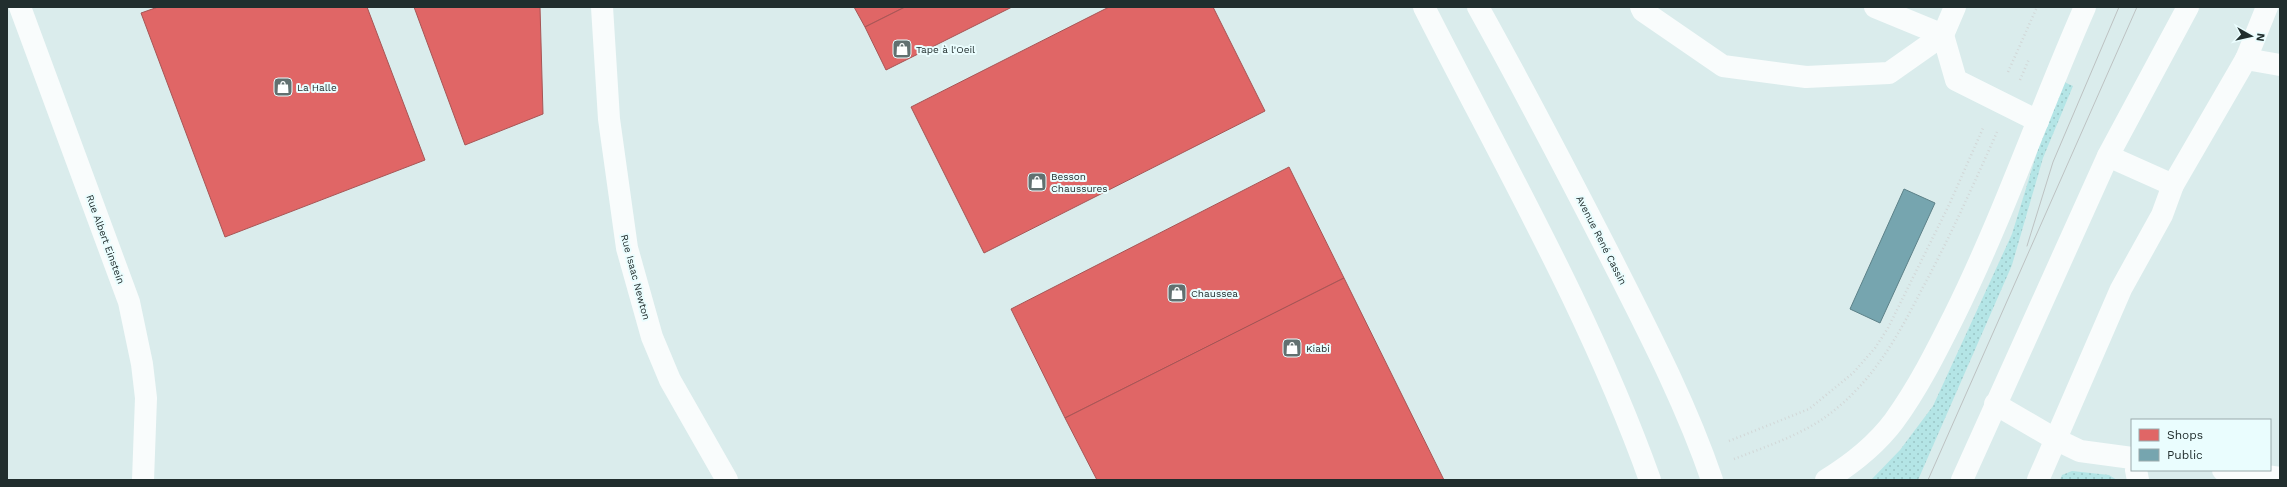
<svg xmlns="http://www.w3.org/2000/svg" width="2287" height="487" viewBox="0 0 2287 487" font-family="'Work Sans',sans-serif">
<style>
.grass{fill:url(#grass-dots)}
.shops{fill:#e06666;stroke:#a75555}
.public{fill:#76a5af;stroke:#5c8188}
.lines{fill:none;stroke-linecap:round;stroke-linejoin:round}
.path{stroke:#d2d7d7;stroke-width:2.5;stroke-dasharray:1 3;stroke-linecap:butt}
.minor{stroke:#f9fcfc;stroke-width:22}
.major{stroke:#f9fcfc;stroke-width:22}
.tram{stroke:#bdc2c2;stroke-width:1}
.labels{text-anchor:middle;stroke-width:4;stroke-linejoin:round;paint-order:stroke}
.poi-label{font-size:10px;fill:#212e2e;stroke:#eafdfe;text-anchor:start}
.street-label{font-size:10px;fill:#212e2e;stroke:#eafdfe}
</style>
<defs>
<pattern id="grass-dots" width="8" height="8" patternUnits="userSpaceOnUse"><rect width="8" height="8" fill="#b4e5e6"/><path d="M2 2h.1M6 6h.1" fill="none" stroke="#9ac5c6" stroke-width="1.8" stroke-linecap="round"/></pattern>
</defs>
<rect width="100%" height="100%" fill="#daecec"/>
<g class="grass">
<path d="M 2062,81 L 2073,86 L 2043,158 L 2012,265 L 1918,480 L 1871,480 L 1900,450 L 1933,406 L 2012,234 L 2046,123 Z"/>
<path d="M 2072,471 L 2109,475 L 2117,480 L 2060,480 L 2062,475 Z"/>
</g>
<g class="shops">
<path d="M 158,7 L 367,7 L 425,160 L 225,237 L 141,13 Z"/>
<path d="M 414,7 L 540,7 L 543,114 L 465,145 Z"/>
<path d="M 854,7 L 905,7 L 865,27 Z"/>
<path d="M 905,7 L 1012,7 L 886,70 L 865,27 Z"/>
<path d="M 1109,7 L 1213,7 L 1265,111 L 984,253 L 911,107 Z"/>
<path d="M 1289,167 L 1344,278 L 1065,418 L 1011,309 Z"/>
<path d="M 1344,278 L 1444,480 L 1097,480 L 1065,418 Z"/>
</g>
<path class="public" d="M 1904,189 L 1935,203 L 1880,323 L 1850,309 Z"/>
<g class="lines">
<g class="path">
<path d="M 2008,72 L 2037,7"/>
<path d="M 2020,80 L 2029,59"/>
<path d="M 1729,441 L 1809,409 L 1853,373 L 1875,348 L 1888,328 L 1949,205 L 1984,126"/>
<path d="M 1734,459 C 1770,445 1808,433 1837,408 C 1875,377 1899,334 1921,291 C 1949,239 1973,186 1997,132"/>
</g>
<g class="minor">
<path d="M 20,7 L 129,302 L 142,364 L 146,398 L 143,480"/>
<path d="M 602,7 L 609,119 L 627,248 L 652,337 L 670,380 L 727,480"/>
<path d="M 1641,7 L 1643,11 L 1723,66 L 1806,77 L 1889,73 L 1943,35 L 1955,7"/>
<path d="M 1875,7 L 1943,35"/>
<path d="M 1943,35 L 1956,80 L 2038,121"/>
<path d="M 2246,59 L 2280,65"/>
<path d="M 2108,156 L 2173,185"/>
<path d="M 1995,404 L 2055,439 L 2080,451 L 2132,458"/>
<path d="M 2136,470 L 2138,480"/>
<path d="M 2223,470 L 2280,478"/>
<path d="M 1826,480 C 1852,464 1876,445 1894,421 C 1918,388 1936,352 1954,316 C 2004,215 2040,109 2085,7"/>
<path d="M 1962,480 L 2108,156 L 2188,7"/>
<path d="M 2038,480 L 2121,289 L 2162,215 L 2173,185 L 2246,59 L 2267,7"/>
</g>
<g class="major">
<path d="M 1424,7 C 1503,163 1591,315 1650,480"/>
<path d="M 1478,7 C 1523,88 1566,170 1608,252 C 1646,327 1685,401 1712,480"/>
</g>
<g class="tram">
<path d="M 2027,246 L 2053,162 L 2119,7"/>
<path d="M 1928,480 L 2137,7"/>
</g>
</g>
<defs>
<symbol id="shop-square" viewBox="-11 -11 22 22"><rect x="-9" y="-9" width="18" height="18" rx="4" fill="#627070" stroke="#eafdfe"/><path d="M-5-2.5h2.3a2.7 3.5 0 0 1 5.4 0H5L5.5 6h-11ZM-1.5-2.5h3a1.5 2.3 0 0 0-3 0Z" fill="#fff"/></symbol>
</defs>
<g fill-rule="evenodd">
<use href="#shop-square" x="891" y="38" width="22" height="22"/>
<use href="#shop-square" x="272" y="76" width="22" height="22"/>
<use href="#shop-square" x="1026" y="171" width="22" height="22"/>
<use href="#shop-square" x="1166" y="282" width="22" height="22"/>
<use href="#shop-square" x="1281" y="337" width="22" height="22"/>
</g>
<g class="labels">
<g class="poi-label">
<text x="916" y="53">Tape à l'Oeil</text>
<text x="297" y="91">La Halle</text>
<text x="1051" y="180">Besson<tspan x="1051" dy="12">Chaussures</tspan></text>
<text x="1191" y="297">Chaussea</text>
<text x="1306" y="352">Kiabi</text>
</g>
<g class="street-label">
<text transform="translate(106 239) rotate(70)" y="4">Rue Albert Einstein</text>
<text transform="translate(1602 240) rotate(63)" y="4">Avenue René Cassin</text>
<text transform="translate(636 277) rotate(75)" y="4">Rue Isaac Newton</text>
</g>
</g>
<rect width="2287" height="487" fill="none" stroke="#212e2e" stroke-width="16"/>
<rect x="2131" y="419" width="140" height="52" fill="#eafdfe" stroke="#9aaaab"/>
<rect x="2139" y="429" width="20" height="12" fill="#e06666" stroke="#9aaaab"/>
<text x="2167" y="439" font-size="12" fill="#212e2e">Shops</text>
<rect x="2139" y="449" width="20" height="12" fill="#76a5af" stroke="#9aaaab"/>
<text x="2167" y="459" font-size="12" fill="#212e2e">Public</text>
<g transform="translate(2251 36) rotate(98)" stroke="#eafdfe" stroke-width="3" paint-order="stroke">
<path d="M0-3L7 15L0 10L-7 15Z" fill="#212e2e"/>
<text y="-6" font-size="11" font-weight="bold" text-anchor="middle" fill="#212e2e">N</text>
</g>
</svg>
